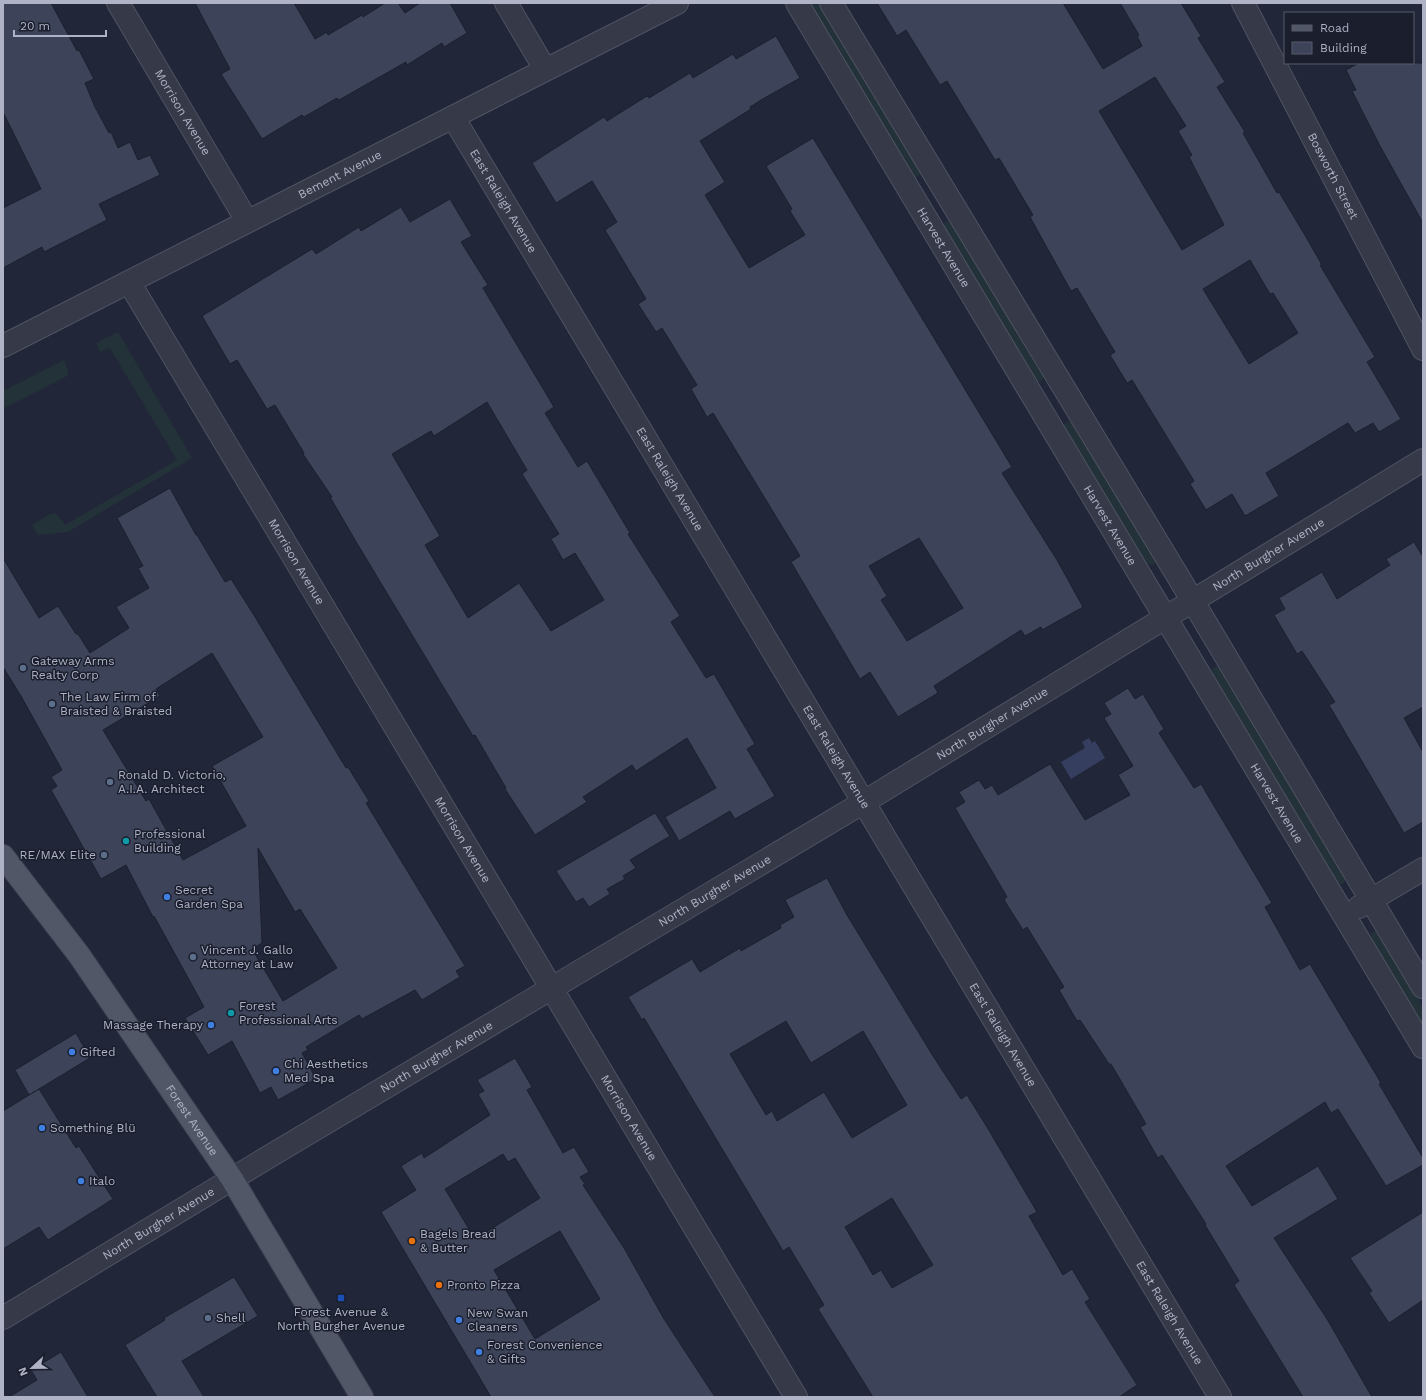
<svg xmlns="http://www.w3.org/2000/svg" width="1426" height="1400" viewBox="0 0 1426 1400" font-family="'Work Sans',sans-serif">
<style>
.grass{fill:#233239}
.water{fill:#353e5f}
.building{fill:#3d4358;stroke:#1c202f;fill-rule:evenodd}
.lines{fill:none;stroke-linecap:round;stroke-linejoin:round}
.minor-casing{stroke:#4f5363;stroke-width:24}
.major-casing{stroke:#3e4252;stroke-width:24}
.minor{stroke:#353948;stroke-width:22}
.major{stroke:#525768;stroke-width:22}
.service-dot{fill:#5c6f8a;stroke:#1a1e2d;stroke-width:1.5}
.culture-dot{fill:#0f9aa8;stroke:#1a1e2d;stroke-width:1.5}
.shop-dot{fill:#3f7fe0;stroke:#1a1e2d;stroke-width:1.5}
.food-dot{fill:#e8710a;stroke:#1a1e2d;stroke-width:1.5}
.transit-dot{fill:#1a4fb4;stroke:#1a1e2d;stroke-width:1.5}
.labels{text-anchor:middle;stroke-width:3;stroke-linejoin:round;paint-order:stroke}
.street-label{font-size:12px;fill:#afb3c5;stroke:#1a1e2d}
.poi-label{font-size:12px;fill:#afb3c5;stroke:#1a1e2d;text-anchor:start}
</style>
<rect width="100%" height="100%" fill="#212638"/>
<g class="grass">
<path d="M 809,3 L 820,3 L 921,172 L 918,177 L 915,177 L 911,172 Z"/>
<path d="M 947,221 L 952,224 L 1041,373 L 1044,377 L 1041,382 L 1035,380 L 945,230 L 943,225 Z"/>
<path d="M 118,332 L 192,458 L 68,532 L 38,535 L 32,525 L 50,514 L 56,513 L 65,525 L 177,460 L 110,348 L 100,352 L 96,343 Z"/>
<path d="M 64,360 L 68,372 L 67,376 L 3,409 L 3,391 Z"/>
<path d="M 1068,421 L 1073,424 L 1153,557 L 1155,562 L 1153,566 L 1145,562 L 1065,430 L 1063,425 Z"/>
<path d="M 1216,666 L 1221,669 L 1346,879 L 1343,884 L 1340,884 L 1336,879 L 1214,675 L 1212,670 Z"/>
<path d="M 1375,930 L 1380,933 L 1423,1007 L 1423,1025 L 1372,940 L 1371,934 Z"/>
</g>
<path class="water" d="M 1089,738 L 1092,743 L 1095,741 L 1105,758 L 1071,779 L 1061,762 L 1085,748 L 1082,742 Z"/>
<g class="building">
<path d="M 3,3 L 51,3 L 77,51 L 79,50 L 94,79 L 85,83 L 95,107 L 109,133 L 111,132 L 118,148 L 130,142 L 138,160 L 150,155 L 160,175 L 99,204 L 107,220 L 44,252 L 42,247 L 3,268 L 3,208 L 41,189 L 3,112 Z"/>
<path d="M 195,3 L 294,3 L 315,39 L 327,32 L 328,35 L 362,15 L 363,17 L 385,3 L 398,3 L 405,13 L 420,3 L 450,3 L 467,33 L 444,47 L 442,43 L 407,65 L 406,62 L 339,100 L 337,98 L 304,117 L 302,115 L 262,139 L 221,74 L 230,69 Z"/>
<path d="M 877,3 L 1063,3 L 1103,69 L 1142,46 L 1137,36 L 1139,35 L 1120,3 L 1181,3 L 1201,36 L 1198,38 L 1225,82 L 1217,87 L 1245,132 L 1243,133 L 1277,193 L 1279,192 L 1306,237 L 1322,265 L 1320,265 L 1375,357 L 1367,362 L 1401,419 L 1379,432 L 1373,423 L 1355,433 L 1348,423 L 1266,473 L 1279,496 L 1245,516 L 1232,494 L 1206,510 L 1190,484 L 1194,481 L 1159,424 L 1132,380 L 1127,383 L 1110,355 L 1115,352 L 1077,288 L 1071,291 L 1030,217 L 1033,215 L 999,158 L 995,160 L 947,81 L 940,85 L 906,30 L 897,36 ZM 1155,77 L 1186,126 L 1178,131 L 1192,155 L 1189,157 L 1224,225 L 1182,250 L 1099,111 ZM 1250,260 L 1270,294 L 1273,293 L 1298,333 L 1249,364 L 1203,289 Z"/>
<path d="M 776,36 L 800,78 L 761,100 L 750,107 L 751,109 L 700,141 L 725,182 L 705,195 L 749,268 L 805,235 L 790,211 L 792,209 L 766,166 L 813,138 L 1012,467 L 1002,473 L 1057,560 L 1083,607 L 1042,630 L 1041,627 L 1025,636 L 1021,630 L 934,686 L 938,693 L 898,717 L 870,672 L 860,679 L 791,562 L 800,556 L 713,413 L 707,417 L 691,389 L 697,385 L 662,328 L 656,332 L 638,304 L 646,299 L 605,230 L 617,222 L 592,181 L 556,203 L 532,163 L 604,117 L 607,121 L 647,96 L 649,98 L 690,73 L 693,78 L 733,54 L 736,59 ZM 919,538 L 963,608 L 907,641 L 881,600 L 887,596 L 869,566 Z"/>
<path d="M 1359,63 L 1423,63 L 1423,223 L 1380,146 L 1352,91 L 1356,90 L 1346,70 Z"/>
<path d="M 450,199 L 472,236 L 461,242 L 488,285 L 483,288 L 554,407 L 545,413 L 578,467 L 587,461 L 630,533 L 628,534 L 680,616 L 671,622 L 706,678 L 714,674 L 755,744 L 747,749 L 775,796 L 735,819 L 730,811 L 679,841 L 665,817 L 716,788 L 687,738 L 636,771 L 632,765 L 583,797 L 587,802 L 535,835 L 505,789 L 506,788 L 475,735 L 473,736 L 447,693 L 355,540 L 330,497 L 332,497 L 303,454 L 304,453 L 275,405 L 267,409 L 237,360 L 230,364 L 202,316 L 312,249 L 316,254 L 359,227 L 361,231 L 401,207 L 410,222 ZM 487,402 L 527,470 L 522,474 L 559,534 L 551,539 L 563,560 L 575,553 L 604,600 L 551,631 L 519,583 L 468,618 L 425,545 L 440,536 L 392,454 L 431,431 L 434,436 Z"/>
<path d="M 170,488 L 196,535 L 197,535 L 225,582 L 231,579 L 252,612 L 346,768 L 348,767 L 369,801 L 366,803 L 465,966 L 456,971 L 460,977 L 422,1000 L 415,990 L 362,1019 L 359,1015 L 306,1047 L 308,1050 L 302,1053 L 316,1079 L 278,1100 L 271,1087 L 260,1093 L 232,1041 L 208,1055 L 185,1018 L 204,1007 L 154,916 L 153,917 L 126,865 L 101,879 L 51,790 L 57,786 L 51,777 L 62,770 L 21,696 L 3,667 L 3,558 L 39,618 L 58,606 L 76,634 L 78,634 L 90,653 L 129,628 L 116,607 L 149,588 L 138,568 L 143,566 L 117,518 ZM 212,653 L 263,737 L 212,766 L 246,826 L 183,860 L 149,799 L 146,801 L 103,730 L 160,696 L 156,689 ZM 258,848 L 295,912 L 300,909 L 337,968 L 283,1001 L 252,949 L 262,943 Z"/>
<path d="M 1414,542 L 1423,557 L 1423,707 L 1404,718 L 1423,752 L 1423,822 L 1404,833 L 1329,705 L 1335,702 L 1302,651 L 1297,654 L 1274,615 L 1285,609 L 1279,598 L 1322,572 L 1337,599 L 1390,565 L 1386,559 Z"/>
<path d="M 1128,688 L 1135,699 L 1143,694 L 1164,729 L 1159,733 L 1194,788 L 1201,784 L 1272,903 L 1265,907 L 1300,970 L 1310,964 L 1381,1083 L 1379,1084 L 1423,1158 L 1423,1165 L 1386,1186 L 1338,1109 L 1331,1113 L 1325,1102 L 1226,1166 L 1252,1206 L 1318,1166 L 1338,1199 L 1274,1238 L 1327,1319 L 1372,1397 L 1303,1397 L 1234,1285 L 1239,1281 L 1205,1225 L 1206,1224 L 1162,1155 L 1158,1158 L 1140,1127 L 1146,1124 L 1111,1064 L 1109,1064 L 1080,1020 L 1077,1021 L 1059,990 L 1064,987 L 1027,927 L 1023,930 L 1004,900 L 1007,897 L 955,808 L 965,802 L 959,792 L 979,780 L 985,789 L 992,785 L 998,795 L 1050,764 L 1085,820 L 1130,795 L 1118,775 L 1133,766 L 1104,718 L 1111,714 L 1104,703 Z"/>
<path d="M 655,813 L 670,836 L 630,860 L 636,868 L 623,876 L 625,879 L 607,889 L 610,894 L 589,907 L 583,898 L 576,902 L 556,871 Z"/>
<path d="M 827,878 L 847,915 L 933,1056 L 961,1099 L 967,1095 L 987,1127 L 1037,1212 L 1029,1216 L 1063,1275 L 1072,1269 L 1090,1299 L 1085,1302 L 1137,1385 L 1119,1397 L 873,1397 L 818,1309 L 824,1305 L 789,1247 L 783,1251 L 644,1018 L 642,1020 L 628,997 L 692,959 L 700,972 L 740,948 L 741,951 L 781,928 L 780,925 L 794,917 L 785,900 ZM 786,1021 L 811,1063 L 863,1031 L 907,1105 L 852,1138 L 824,1092 L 777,1121 L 772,1111 L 766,1115 L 730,1054 ZM 892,1198 L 933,1265 L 892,1288 L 881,1270 L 873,1275 L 845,1227 Z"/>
<path d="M 76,1033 L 90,1058 L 29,1095 L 15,1070 Z"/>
<path d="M 515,1058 L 532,1087 L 527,1090 L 563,1153 L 574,1147 L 589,1172 L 580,1177 L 585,1184 L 583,1185 L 624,1248 L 664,1319 L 715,1397 L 491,1397 L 381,1212 L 416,1190 L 401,1166 L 422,1153 L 424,1158 L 490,1115 L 478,1094 L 484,1091 L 477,1080 ZM 503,1154 L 508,1162 L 515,1158 L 540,1198 L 475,1239 L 445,1189 ZM 560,1231 L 600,1299 L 535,1339 L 494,1270 Z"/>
<path d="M 39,1089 L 76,1148 L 79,1146 L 113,1199 L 48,1240 L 39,1227 L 3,1249 L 3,1111 Z"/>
<path d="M 1423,1212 L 1423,1300 L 1389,1323 L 1369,1293 L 1372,1291 L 1350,1258 Z"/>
<path d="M 234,1277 L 258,1316 L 182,1361 L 204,1397 L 157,1397 L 125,1345 L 165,1320 L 164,1318 Z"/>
<path d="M 61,1352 L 88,1397 L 9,1397 L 37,1380 L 31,1370 Z"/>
</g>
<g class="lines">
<defs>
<g id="minor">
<path id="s1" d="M 118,3 L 247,221"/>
<path d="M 506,3 L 545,69"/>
<path id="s2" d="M 797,3 L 1423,1047"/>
<path d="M 831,3 L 1176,573 L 1423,987"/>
<path id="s3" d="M 1243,3 L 1423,349"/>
<path id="s4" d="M 453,117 L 1220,1397"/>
<path id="s5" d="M 129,282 L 796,1397"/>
<path id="s6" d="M 3,346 L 677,3"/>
<path d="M 1359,907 L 1423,869"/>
<path id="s7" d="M 3,1318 L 265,1159 L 864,802 L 1423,460"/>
</g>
<g id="major">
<path id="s8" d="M 3,856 L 79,955 L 232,1179 L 362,1397"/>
</g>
</defs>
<use href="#minor" class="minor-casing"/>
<use href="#major" class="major-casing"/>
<use href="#minor" class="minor"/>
<use href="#major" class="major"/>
</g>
<g class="service-dot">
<circle cx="23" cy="668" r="4"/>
<circle cx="52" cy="704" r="4"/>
<circle cx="110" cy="782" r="4"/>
<circle cx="104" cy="855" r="4"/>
<circle cx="193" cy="957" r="4"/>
<circle cx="208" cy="1318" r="4"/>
</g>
<g class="culture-dot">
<circle cx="126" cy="841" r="4"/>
<circle cx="231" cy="1013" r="4"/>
</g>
<g class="shop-dot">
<circle cx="167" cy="897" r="4"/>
<circle cx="211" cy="1025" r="4"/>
<circle cx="72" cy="1052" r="4"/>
<circle cx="276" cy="1071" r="4"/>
<circle cx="42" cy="1128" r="4"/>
<circle cx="81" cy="1181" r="4"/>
<circle cx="459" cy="1320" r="4"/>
<circle cx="479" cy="1352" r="4"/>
</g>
<g class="food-dot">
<circle cx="412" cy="1241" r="4"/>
<circle cx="439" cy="1285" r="4"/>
</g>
<rect class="transit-dot" x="337" y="1294" width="8" height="8" rx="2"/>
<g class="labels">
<g class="street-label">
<text dy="4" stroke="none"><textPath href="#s1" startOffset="127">Morrison Avenue</textPath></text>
<text dy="4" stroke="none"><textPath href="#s6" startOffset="378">Bement Avenue</textPath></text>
<text dy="4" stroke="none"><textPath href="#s3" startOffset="195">Bosworth Street</textPath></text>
<text dy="4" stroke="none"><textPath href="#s4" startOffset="98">East Raleigh Avenue</textPath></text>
<text dy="4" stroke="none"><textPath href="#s2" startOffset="285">Harvest Avenue</textPath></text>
<text dy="4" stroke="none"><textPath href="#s4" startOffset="422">East Raleigh Avenue</textPath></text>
<text dy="4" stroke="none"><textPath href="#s2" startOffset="609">Harvest Avenue</textPath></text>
<text dy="4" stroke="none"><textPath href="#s7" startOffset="1478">North Burgher Avenue</textPath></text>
<text dy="4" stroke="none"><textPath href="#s5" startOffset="326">Morrison Avenue</textPath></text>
<text dy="4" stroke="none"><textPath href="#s7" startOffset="1154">North Burgher Avenue</textPath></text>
<text dy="4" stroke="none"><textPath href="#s4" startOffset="746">East Raleigh Avenue</textPath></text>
<text dy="4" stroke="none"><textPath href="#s2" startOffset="933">Harvest Avenue</textPath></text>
<text dy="4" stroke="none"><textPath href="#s5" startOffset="650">Morrison Avenue</textPath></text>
<text dy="4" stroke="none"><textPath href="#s7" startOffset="830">North Burgher Avenue</textPath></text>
<text dy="4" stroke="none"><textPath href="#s4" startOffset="1070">East Raleigh Avenue</textPath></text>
<text dy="4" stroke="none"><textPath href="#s7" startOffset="506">North Burgher Avenue</textPath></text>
<text dy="4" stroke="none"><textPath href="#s5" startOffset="974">Morrison Avenue</textPath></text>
<text dy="4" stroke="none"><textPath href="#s8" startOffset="325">Forest Avenue</textPath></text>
<text dy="4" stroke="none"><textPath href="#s7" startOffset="182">North Burgher Avenue</textPath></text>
<text dy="4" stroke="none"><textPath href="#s4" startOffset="1394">East Raleigh Avenue</textPath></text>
</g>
<g class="poi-label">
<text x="31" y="665">Gateway Arms<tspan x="31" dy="14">Realty Corp</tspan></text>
<text x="60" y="701">The Law Firm of<tspan x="60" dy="14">Braisted &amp; Braisted</tspan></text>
<text x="118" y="779">Ronald D. Victorio,<tspan x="118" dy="14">A.I.A. Architect</tspan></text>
<text x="134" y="838">Professional<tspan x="134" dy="14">Building</tspan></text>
<text x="96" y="859" text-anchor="end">RE/MAX Elite</text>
<text x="175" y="894">Secret<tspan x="175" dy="14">Garden Spa</tspan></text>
<text x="201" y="954">Vincent J. Gallo<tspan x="201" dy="14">Attorney at Law</tspan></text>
<text x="239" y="1010">Forest<tspan x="239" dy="14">Professional Arts</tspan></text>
<text x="203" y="1029" text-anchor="end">Massage Therapy</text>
<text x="80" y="1056">Gifted</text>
<text x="284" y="1068">Chi Aesthetics<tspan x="284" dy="14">Med Spa</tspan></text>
<text x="50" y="1132">Something Blü</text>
<text x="89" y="1185">Italo</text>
<text x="420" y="1238">Bagels Bread<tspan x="420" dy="14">&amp; Butter</tspan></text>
<text x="447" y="1289">Pronto Pizza</text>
<text x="341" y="1316" text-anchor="middle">Forest Avenue &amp;<tspan x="341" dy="14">North Burgher Avenue</tspan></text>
<text x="467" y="1317">New Swan<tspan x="467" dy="14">Cleaners</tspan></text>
<text x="216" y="1322">Shell</text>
<text x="487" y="1349">Forest Convenience<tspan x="487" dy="14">&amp; Gifts</tspan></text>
</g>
</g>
<rect width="1426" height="1400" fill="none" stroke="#afb3c5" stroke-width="8"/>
<rect x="1284" y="12" width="130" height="52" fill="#1a1e2d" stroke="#565a6a"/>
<rect x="1292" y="25" width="20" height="6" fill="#525768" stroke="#565a6a"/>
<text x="1320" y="32" font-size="12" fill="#afb3c5">Road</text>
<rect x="1292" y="42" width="20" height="12" fill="#3d4358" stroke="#565a6a"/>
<text x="1320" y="52" font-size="12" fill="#afb3c5">Building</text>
<g transform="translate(32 1368) rotate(248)" stroke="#1a1e2d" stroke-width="3" paint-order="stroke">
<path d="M0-3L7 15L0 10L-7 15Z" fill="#afb3c5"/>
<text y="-6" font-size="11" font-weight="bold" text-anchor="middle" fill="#afb3c5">N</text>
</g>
<path d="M14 30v6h92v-6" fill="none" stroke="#afb3c5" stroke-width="2"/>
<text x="20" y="30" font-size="12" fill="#afb3c5" stroke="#1a1e2d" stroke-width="3" paint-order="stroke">20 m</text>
</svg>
